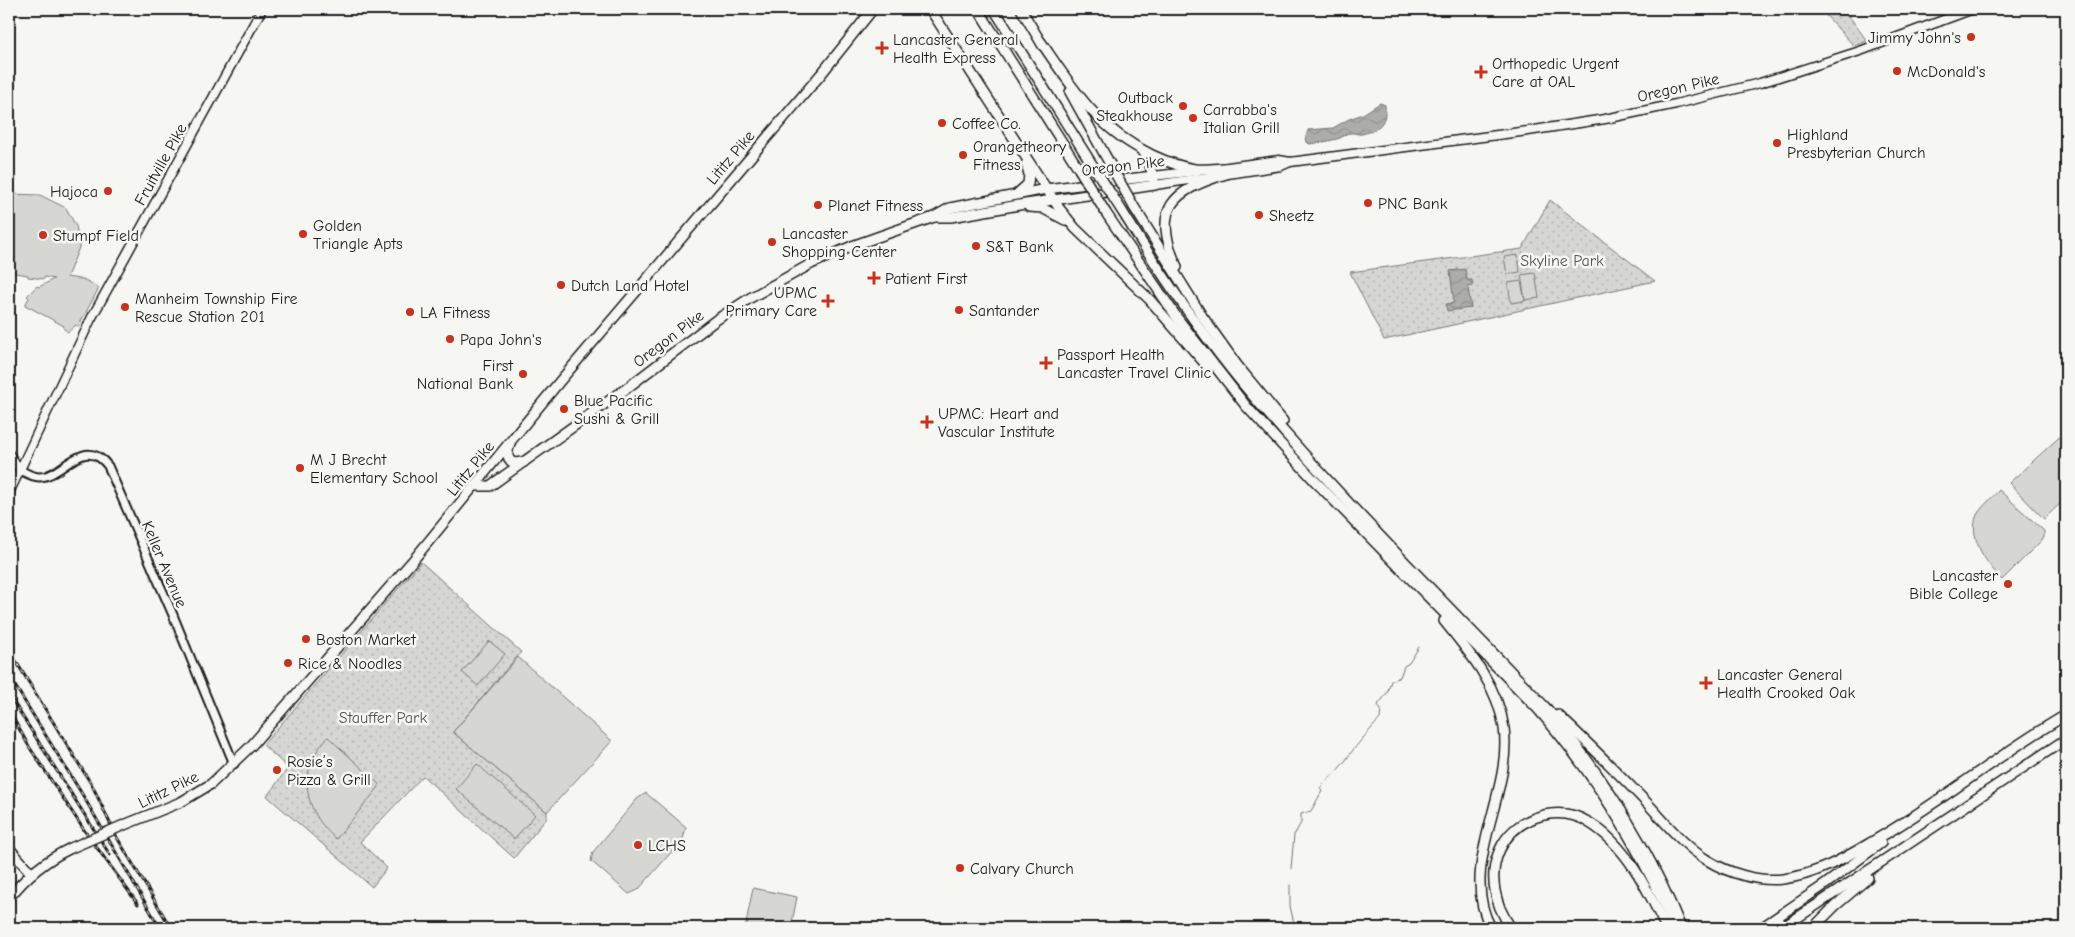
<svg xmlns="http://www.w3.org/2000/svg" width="2075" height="937" viewBox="0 0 2075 937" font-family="'Comic Neue',sans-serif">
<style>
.park{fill:url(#park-dots);stroke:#797977}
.pitch{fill:#d6d6d2;stroke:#797977}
.water{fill:url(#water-waves);stroke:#727271}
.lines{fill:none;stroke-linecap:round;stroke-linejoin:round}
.stream{stroke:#727271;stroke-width:1}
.secondary-casing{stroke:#1c1c1c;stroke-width:11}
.primary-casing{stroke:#1c1c1c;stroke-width:11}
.highway-casing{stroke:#1c1c1c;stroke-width:12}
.secondary{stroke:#f6f6f2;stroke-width:7}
.primary{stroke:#f6f6f2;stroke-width:8}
.highway{stroke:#f6f6f2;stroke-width:9}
.rail-casing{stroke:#1c1c1c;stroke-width:3}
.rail{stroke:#f6f6f2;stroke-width:1;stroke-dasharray:4;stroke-linecap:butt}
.highway-bridge-casing{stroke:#1c1c1c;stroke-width:12;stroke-linecap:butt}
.highway-bridge{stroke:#f6f6f2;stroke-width:9}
.poi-dot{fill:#c8321e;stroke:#f6f6f2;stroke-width:2}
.labels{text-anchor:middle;stroke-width:5;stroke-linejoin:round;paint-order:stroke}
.poi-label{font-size:16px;fill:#1c1c1c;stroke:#f6f6f2;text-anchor:start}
.street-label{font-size:16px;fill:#1c1c1c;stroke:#f6f6f2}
.park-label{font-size:16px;fill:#545453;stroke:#f6f6f2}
</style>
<defs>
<pattern id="park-dots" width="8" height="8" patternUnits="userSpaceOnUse" patternTransform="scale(1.25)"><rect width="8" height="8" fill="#d6d6d2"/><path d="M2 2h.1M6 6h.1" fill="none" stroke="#b7b7b4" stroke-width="1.8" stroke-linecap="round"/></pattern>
<pattern id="water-waves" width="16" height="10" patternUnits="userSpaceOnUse" patternTransform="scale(1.25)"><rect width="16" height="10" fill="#acaca9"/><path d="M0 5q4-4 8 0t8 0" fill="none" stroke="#939391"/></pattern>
</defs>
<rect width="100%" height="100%" fill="#f6f6f2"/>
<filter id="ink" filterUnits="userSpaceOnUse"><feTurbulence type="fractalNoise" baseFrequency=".02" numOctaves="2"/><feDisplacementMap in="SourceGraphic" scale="10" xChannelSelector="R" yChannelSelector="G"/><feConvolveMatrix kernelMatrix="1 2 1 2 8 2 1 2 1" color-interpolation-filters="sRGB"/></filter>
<g filter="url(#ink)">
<g class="park">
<path d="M 1820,9 L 1844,9 L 1867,41 L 1854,46 Z"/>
<path d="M 1550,200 L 1655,281 L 1384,340 L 1350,272 L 1522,249 Z"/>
<path d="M 421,562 L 521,652 L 453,732 L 547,812 L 547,818 L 514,858 L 423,776 L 360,842 L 387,868 L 372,887 L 267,796 L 288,768 L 263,745 Z"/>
</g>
<g class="pitch">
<path d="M 9,194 L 40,195 L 66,208 L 76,226 L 80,245 L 67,277 L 85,280 L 99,288 L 78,327 L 76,325 L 68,332 L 63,328 L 64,326 L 25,305 L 29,298 L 27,296 L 37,286 L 39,287 L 54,279 L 45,277 L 44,279 L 28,277 L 28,275 L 9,272 Z"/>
<path d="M 1518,255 L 1520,272 L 1507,274 L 1504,257 Z"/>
<path d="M 1535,273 L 1539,298 L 1525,300 L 1521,275 Z"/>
<path d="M 1521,281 L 1525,301 L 1511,303 L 1508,283 Z"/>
<path d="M 2066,431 L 2066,498 L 2044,519 L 2009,483 Z"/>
<path d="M 1999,490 L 2044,531 L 2044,538 L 2002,580 C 1987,563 1969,541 1976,517 C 1978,510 1994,496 1999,490 Z"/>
<path d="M 489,641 L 505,654 L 478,686 L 462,672 Z"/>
<path d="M 518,657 L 612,741 L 547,812 L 453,732 Z"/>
<path d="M 328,737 L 378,783 L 379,787 L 336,839 C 303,810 296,771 328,737 Z"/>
<path d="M 477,764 L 535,815 L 514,839 L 456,789 Z"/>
<path d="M 646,793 L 686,827 L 683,839 L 638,890 L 629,894 L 591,861 L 593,852 L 637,799 Z"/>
<path d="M 753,888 L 797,897 L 791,928 L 745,928 Z"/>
</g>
<g class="water">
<path d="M 1380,103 L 1385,105 C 1387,124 1378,130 1362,134 C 1358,135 1354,132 1350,133 C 1346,133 1344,136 1340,138 C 1331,141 1318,143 1309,144 L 1305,140 L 1308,130 L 1333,128 L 1349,119 L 1363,114 Z"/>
<path d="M 1465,269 L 1467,280 L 1472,280 L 1473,286 L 1468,287 L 1471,308 L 1447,311 L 1446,304 L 1454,303 L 1450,271 Z"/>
</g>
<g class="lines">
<g class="stream">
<path d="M 1291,869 L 1294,835 L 1301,823 L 1301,814 L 1311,811 L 1322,791 L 1320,789 C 1324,781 1331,777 1336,772 C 1340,767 1342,765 1346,760 C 1348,755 1374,725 1380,719 L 1381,710 L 1378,705 L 1387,693 L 1391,681 L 1400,677 L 1404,666 L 1409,663 L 1419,647"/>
<path d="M 1290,885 L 1290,906 L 1295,928"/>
</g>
<defs>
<path id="secondary" d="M 20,470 C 26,473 32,477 39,477 C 63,477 84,434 108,466 L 173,615 L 234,764"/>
<g id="primary">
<path d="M 1221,168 L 1279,160 L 1290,162 L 1329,157 L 1528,131 L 1605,119 L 1676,104 L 1760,83 L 1860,51 L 1973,9"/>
<path d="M 1153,176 L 1197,171"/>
<path d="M 1155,185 L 1281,166 L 1290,162"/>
<path d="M 9,454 L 20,470"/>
<path d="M 9,493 L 91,319 L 262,9"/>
</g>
<g id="highway">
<path d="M 930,9 L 1059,208 L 1075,228 L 1150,300 L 1208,367"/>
<path d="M 978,9 L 1079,169"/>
<path d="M 994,9 L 1095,169"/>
<path d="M 1021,9 L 1043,46"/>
<path d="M 1041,42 C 1074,90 1097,129 1152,155 C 1165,161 1180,167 1195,169 C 1205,170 1216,168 1226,168"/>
<path d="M 1070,92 L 1111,166"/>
<path d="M 1018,193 L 1028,184 L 1029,174 L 1026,164"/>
<path d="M 1029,207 L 1042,208 L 1065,220"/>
<path d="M 1134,207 L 1202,316 L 1237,365 L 1283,421"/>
<path d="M 1122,211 C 1159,271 1198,330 1243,384 C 1339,499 1446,603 1548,710 C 1604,777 1649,848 1681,928"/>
<path d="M 1106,213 L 1178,319 L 1246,406 L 1314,480 L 1537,708 C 1595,774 1640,847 1675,928"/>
<path d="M 934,217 L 951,217 L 1019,205 L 1155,185 L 1149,161 L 1141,150"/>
<path d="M 1177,267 C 1151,208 1172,191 1226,174"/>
<path d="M 510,444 C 507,452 506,458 513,463 L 524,462"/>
<path d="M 476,486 L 490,486 L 627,388 L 716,320 L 750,298 L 811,264 L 852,246 L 934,217 L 950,208 L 1046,189 L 1153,176"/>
<path d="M 1444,621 C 1470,653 1498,686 1504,728 C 1513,795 1457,866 1491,928"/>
<path d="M 1558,715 C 1588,743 1618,773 1647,803 C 1665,822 1684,846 1707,860 C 1728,873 1758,882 1783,879 C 1815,875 1843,859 1870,843 C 1938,805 1998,754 2066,715"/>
<path d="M 124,825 L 181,802 L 211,784 L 251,746 L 415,558 L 560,381 L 822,73 L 873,9"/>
<path d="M 9,848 L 31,873"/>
<path d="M 9,898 C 26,876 46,860 71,848"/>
<path d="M 1511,928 C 1507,922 1503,915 1500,908 C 1484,867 1500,826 1544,815 C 1559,812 1575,814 1588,822 C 1626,844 1648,890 1666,928"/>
<path d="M 1761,928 L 1823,886 L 1881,843"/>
<path d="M 1782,928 L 2066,739"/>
<path d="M 1813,928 L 1835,906 L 1868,878"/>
</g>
</defs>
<use href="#secondary" class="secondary-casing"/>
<use href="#primary" class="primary-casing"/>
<use href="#highway" class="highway-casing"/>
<use href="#secondary" class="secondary"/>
<use href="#primary" class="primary"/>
<use href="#highway" class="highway"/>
<defs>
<g id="rail">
<path d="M 9,650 L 93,787 L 115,834 L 171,928"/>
<path d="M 9,676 L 82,794 L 160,928"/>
<path d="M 9,695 L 110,855"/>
<path d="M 9,711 L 30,748 L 84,830 L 138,904"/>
</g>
</defs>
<use href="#rail" class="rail-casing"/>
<use href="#rail" class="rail"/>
<defs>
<g id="highway-bridge">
<path d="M 1111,166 L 1134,207"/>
<path d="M 1079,169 L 1106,213"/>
<path d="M 1095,169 L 1122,211"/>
<path d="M 71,848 L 124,825"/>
</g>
</defs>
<use href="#highway-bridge" class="highway-bridge-casing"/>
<use href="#highway-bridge" class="highway-bridge"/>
</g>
</g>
<g class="poi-dot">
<circle cx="1971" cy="37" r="5"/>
<path d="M879.5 40.5h5v5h5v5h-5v5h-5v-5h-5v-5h5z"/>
<circle cx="1897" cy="71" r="5"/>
<path d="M1478.5 64.5h5v5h5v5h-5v5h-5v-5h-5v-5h5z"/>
<circle cx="1183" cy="106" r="5"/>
<circle cx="1193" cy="118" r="5"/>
<circle cx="942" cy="123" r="5"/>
<circle cx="1777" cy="143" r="5"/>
<circle cx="963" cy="155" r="5"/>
<circle cx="108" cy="191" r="5"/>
<circle cx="1368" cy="203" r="5"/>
<circle cx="818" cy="205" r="5"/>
<circle cx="1259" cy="215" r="5"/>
<circle cx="303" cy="234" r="5"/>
<circle cx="43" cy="235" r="5"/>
<circle cx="772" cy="242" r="5"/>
<circle cx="976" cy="246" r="5"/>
<path d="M871.5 270.5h5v5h5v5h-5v5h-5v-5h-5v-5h5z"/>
<circle cx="561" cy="285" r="5"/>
<path d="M825.5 293.5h5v5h5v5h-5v5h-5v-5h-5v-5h5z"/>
<circle cx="125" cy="307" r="5"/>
<circle cx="959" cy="310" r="5"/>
<circle cx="410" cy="312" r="5"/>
<circle cx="450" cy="339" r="5"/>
<path d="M1043.5 355.5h5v5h5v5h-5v5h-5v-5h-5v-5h5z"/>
<circle cx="523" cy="374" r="5"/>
<circle cx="564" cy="409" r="5"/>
<path d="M924.5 414.5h5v5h5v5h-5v5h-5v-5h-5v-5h5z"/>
<circle cx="300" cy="468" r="5"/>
<circle cx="2008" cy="584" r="5"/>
<circle cx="306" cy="639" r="5"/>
<circle cx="288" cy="663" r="5"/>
<path d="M1703.5 675.5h5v5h5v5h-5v5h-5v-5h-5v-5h5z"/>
<circle cx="277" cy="770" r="5"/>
<circle cx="638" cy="845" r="5"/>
<circle cx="960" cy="868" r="5"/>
</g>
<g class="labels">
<g class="poi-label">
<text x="1961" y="43" text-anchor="end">Jimmy John's</text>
<text x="893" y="45">Lancaster General<tspan x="893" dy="18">Health Express</tspan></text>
<text x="1492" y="69">Orthopedic Urgent<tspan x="1492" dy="18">Care at OAL</tspan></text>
<text x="1907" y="77">McDonald's</text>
<text x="1173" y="103" text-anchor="end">Outback<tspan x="1173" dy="18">Steakhouse</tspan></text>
<text x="1203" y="115">Carrabba's<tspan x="1203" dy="18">Italian Grill</tspan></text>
<text x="952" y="129">Coffee Co.</text>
<text x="1787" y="140">Highland<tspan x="1787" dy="18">Presbyterian Church</tspan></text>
<text x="973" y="152">Orangetheory<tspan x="973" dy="18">Fitness</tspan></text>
<text x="98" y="197" text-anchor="end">Hajoca</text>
<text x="1378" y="209">PNC Bank</text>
<text x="828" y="211">Planet Fitness</text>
<text x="1269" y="221">Sheetz</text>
<text x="313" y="231">Golden<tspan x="313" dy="18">Triangle Apts</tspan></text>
<text x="782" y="239">Lancaster<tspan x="782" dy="18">Shopping Center</tspan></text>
<text x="53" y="241">Stumpf Field</text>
<text x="986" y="252">S&amp;T Bank</text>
<text x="885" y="284">Patient First</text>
<text x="571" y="291">Dutch Land Hotel</text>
<text x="817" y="298" text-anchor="end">UPMC<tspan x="817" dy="18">Primary Care</tspan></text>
<text x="135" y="304">Manheim Township Fire<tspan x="135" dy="18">Rescue Station 201</tspan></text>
<text x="969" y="316">Santander</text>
<text x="420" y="318">LA Fitness</text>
<text x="460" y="345">Papa John's</text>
<text x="1057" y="360">Passport Health<tspan x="1057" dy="18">Lancaster Travel Clinic</tspan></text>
<text x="513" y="371" text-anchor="end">First<tspan x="513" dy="18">National Bank</tspan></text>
<text x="574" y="406">Blue Pacific<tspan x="574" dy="18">Sushi &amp; Grill</tspan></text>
<text x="938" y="419">UPMC: Heart and<tspan x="938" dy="18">Vascular Institute</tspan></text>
<text x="310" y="465">M J Brecht<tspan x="310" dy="18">Elementary School</tspan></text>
<text x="1998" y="581" text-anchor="end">Lancaster<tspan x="1998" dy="18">Bible College</tspan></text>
<text x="316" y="645">Boston Market</text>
<text x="298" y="669">Rice &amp; Noodles</text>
<text x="1717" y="680">Lancaster General<tspan x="1717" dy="18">Health Crooked Oak</tspan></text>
<text x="287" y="767">Rosie’s<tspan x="287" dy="18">Pizza &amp; Grill</tspan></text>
<text x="648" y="851">LCHS</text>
<text x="970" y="874">Calvary Church</text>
</g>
<g class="street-label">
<text transform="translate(1678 87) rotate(-13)" y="6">Oregon Pike</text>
<text transform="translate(730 157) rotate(-50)" y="6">Lititz Pike</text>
<text transform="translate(160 164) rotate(-61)" y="6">Fruitville Pike</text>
<text transform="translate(1123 165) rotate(-7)" y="6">Oregon Pike</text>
<text transform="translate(668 338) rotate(-37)" y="6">Oregon Pike</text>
<text transform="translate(470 468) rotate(-51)" y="6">Lititz Pike</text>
<text transform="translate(165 564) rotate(67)" y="6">Keller Avenue</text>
<text transform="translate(168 789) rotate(-26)" y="6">Lititz Pike</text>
</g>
<g class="park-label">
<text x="1562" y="266">Skyline Park</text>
<text x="383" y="723">Stauffer Park</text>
</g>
</g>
<rect width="2075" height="937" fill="none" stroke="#f6f6f2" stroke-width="30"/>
<rect x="15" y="15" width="2045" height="907" fill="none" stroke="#1c1c1c" stroke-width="2" filter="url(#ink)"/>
</svg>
